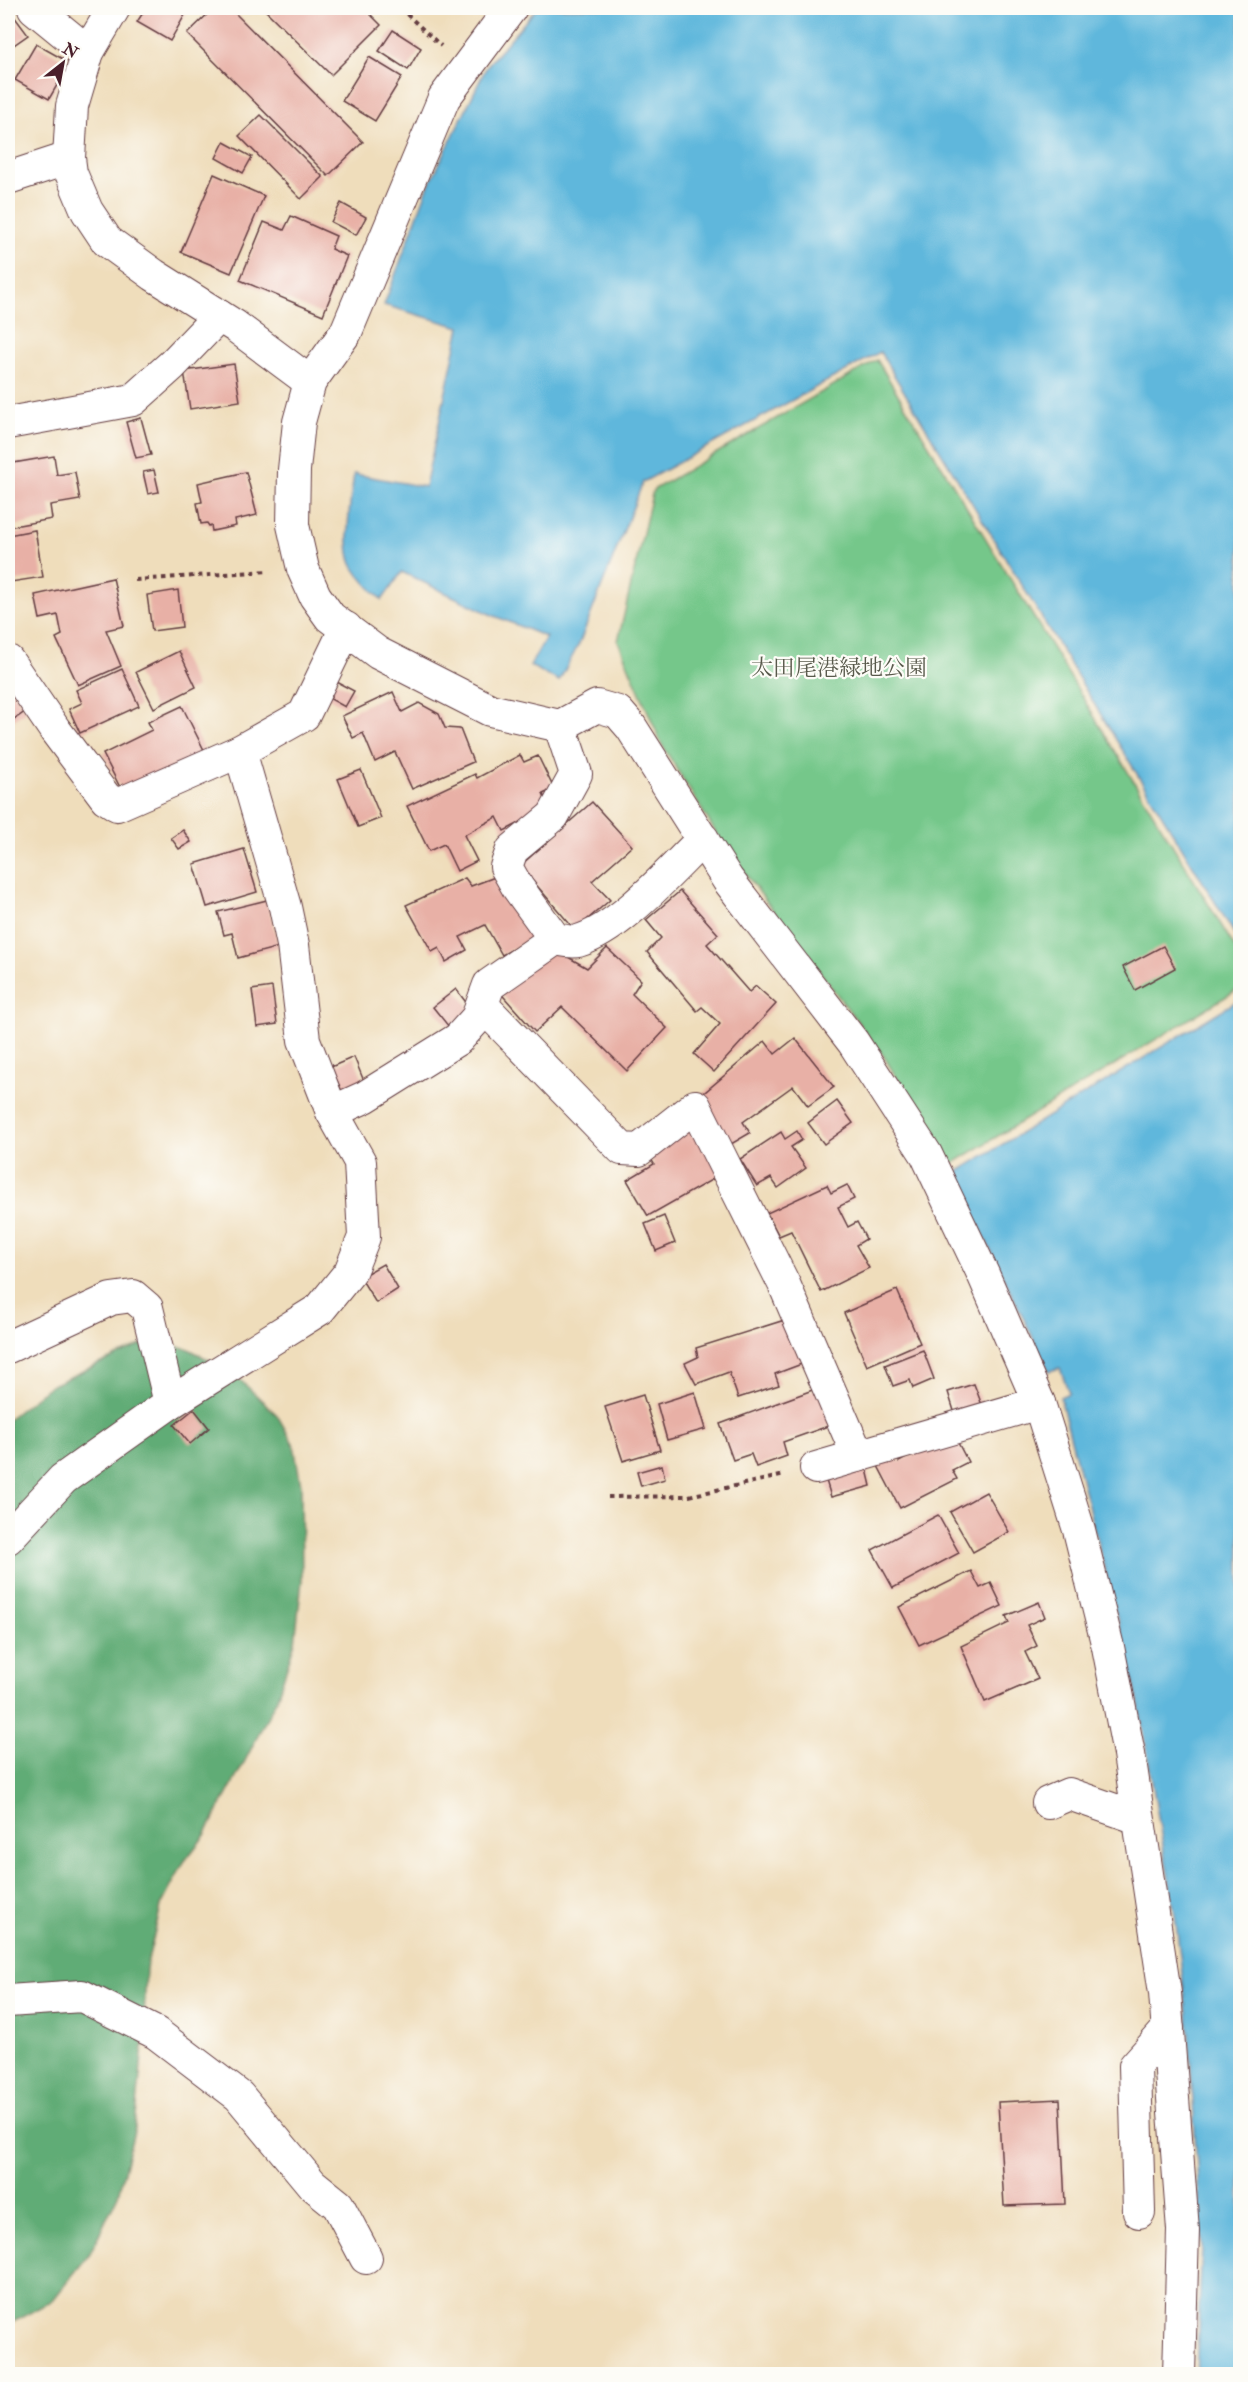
<svg xmlns="http://www.w3.org/2000/svg" width="1248" height="2382" viewBox="0 0 1248 2382" font-family="'IM FELL Double Pica','Noto Serif JP',serif">
<style>
.green{fill:#75c78a;stroke:#60735a;stroke-width:1.5}
.forest{fill:#60ac76;stroke:#556650;stroke-width:1.5}
.water{fill:#5fb7dc;stroke:#546b84;stroke-width:1.5}
.building{fill:#e8b0a6}
.lines{fill:none;stroke-linecap:round;stroke-linejoin:round}
.minor-casing{stroke:#633c41;stroke-width:34}
.path{stroke:#633c41;stroke-width:4;stroke-dasharray:4.5 4.5;stroke-linecap:butt}
.minor{stroke:#fff;stroke-width:32}
.labels{text-anchor:middle;stroke-width:4.5;stroke-linejoin:round;paint-order:stroke}
.park-label{font-size:22px;fill:#595a4c;stroke:#fdfcf7}
</style>
<rect width="100%" height="100%" fill="#fdfcf7"/>
<filter id="ink" filterUnits="userSpaceOnUse"><feTurbulence type="fractalNoise" baseFrequency=".0167" numOctaves="2"/><feDisplacementMap in="SourceGraphic" scale="12" xChannelSelector="R" yChannelSelector="G"/><feConvolveMatrix kernelMatrix="1 2 1 2 8 2 1 2 1" color-interpolation-filters="sRGB"/></filter>
<filter id="wash" filterUnits="userSpaceOnUse"><feTurbulence type="fractalNoise" baseFrequency=".008" numOctaves="4" result="noise"/><feDisplacementMap in="SourceGraphic" scale="24" xChannelSelector="R" yChannelSelector="G"/><feGaussianBlur stdDeviation="1.35" result="paint"/><feColorMatrix in="noise" values="0 0 0 0 0 0 0 0 0 0 0 0 0 0 0 0 0 1.4 0 .05"/><feComposite in="paint" operator="in"/></filter>
<g filter="url(#wash)">
<rect width="100%" height="100%" fill="#efddbb"/>
<path class="green" d="M 877,360 L 1240,956 L 1240,988 L 949,1166 L 883,1055 L 724,846 L 662,745 L 618,641 L 653,490 Z"/>
<path class="forest" d="M 143,1344 L 187,1348 L 232,1372 L 277,1415 L 294,1445 L 301,1485 L 302,1580 L 295,1642 L 277,1698 L 245,1761 L 205,1835 L 184,1862 L 161,1906 L 146,1968 L 143,2045 L 135,2127 L 118,2195 L 90,2253 L 53,2300 L 8,2325 L 8,1419 L 50,1386 Z"/>
<g class="water">
<path d="M 537,8 L 1240,8 L 1240,943 L 880,352 L 643,482 L 579,644 L 559,681 L 530,666 L 546,637 L 492,615 L 402,572 L 382,600 C 372,590 359,578 352,564 C 343,542 351,498 354,474 L 425,487 L 460,327 L 384,305 L 428,187 L 487,66 Z"/>
<path d="M 1240,999 L 1240,2374 L 1196,2374 L 1202,2247 L 1188,2022 L 1175,1915 L 1137,1695 L 1060,1397 L 1069,1393 L 1060,1368 L 1049,1371 L 954,1174 Z"/>
</g>
<g id="blocks">
<g class="building">
<path d="M 8,8 L 28,35 L 8,49 Z"/>
<path d="M 146,8 L 176,8 L 186,13 L 170,41 L 137,22 Z"/>
<path d="M 214,8 L 230,8 L 363,142 L 328,176 L 187,34 Z"/>
<path d="M 263,8 L 364,8 L 381,25 L 331,75 Z"/>
<path d="M 393,30 L 421,48 L 408,70 L 379,51 Z"/>
<path d="M 36,44 L 70,63 L 49,99 L 15,80 Z"/>
<path d="M 369,57 L 402,77 L 375,121 L 342,101 Z"/>
<path d="M 261,115 L 323,177 L 301,199 L 239,136 Z"/>
<path d="M 224,142 L 252,157 L 243,173 L 216,158 Z"/>
<path d="M 214,174 L 264,196 L 231,273 L 181,252 Z"/>
<path d="M 341,203 L 366,217 L 356,235 L 331,222 Z"/>
<path d="M 291,216 L 336,236 L 331,249 L 347,256 L 323,315 L 240,280 L 264,222 L 284,230 Z"/>
<path d="M 234,364 L 240,401 L 190,409 L 184,371 Z"/>
<path d="M 141,418 L 151,455 L 136,458 L 126,422 Z"/>
<path d="M 54,456 L 57,475 L 75,472 L 80,500 L 50,505 L 52,519 L 8,527 L 8,464 Z"/>
<path d="M 154,470 L 159,492 L 148,494 L 143,472 Z"/>
<path d="M 246,472 L 257,515 L 235,520 L 236,526 L 212,531 L 211,525 L 209,526 L 207,523 L 201,524 L 197,503 L 202,502 L 198,483 Z"/>
<path d="M 35,530 L 43,577 L 11,582 L 8,564 L 8,535 Z"/>
<path d="M 113,578 L 124,626 L 106,630 L 121,666 L 78,685 L 56,638 L 62,635 L 58,615 L 40,619 L 35,595 Z"/>
<path d="M 178,590 L 182,627 L 152,631 L 147,595 Z"/>
<path d="M 179,651 L 196,687 L 154,708 L 136,672 Z"/>
<path d="M 122,669 L 139,706 L 80,733 L 69,709 L 82,703 L 76,690 Z"/>
<path d="M 333,680 L 354,691 L 345,707 L 325,696 Z"/>
<path d="M 8,684 L 26,711 L 8,724 Z"/>
<path d="M 393,692 L 402,712 L 419,703 L 439,714 L 445,728 L 460,729 L 473,762 L 412,789 L 395,752 L 375,762 L 363,733 L 353,738 L 342,716 Z"/>
<path d="M 182,706 L 205,752 L 123,793 L 103,754 L 152,730 L 148,722 Z"/>
<path d="M 520,755 L 524,762 L 538,756 L 554,789 L 543,794 L 549,808 L 504,831 L 497,817 L 464,835 L 477,861 L 457,871 L 444,844 L 429,851 L 407,806 L 475,774 L 477,778 Z"/>
<path d="M 361,770 L 381,818 L 358,827 L 338,779 Z"/>
<path d="M 592,802 L 632,846 L 592,881 L 610,900 L 575,930 L 520,866 Z"/>
<path d="M 183,830 L 191,842 L 179,849 L 171,838 Z"/>
<path d="M 244,849 L 257,892 L 207,907 L 194,864 Z"/>
<path d="M 503,874 L 538,935 L 502,955 L 485,925 L 460,937 L 467,950 L 446,962 L 439,948 L 432,952 L 406,905 L 465,878 L 471,886 Z"/>
<path d="M 680,891 L 718,934 L 707,944 L 749,992 L 756,986 L 776,1004 L 714,1072 L 694,1054 L 720,1024 L 702,1007 L 697,1011 L 647,952 L 661,938 L 646,920 Z"/>
<path d="M 267,900 L 279,947 L 238,958 L 232,933 L 224,935 L 218,912 Z"/>
<path d="M 1163,946 L 1175,968 L 1135,990 L 1123,967 Z"/>
<path d="M 607,948 L 641,980 L 632,994 L 667,1028 L 627,1071 L 562,1007 L 535,1032 L 496,988 L 554,949 L 587,968 Z"/>
<path d="M 272,987 L 277,1024 L 257,1027 L 252,990 Z"/>
<path d="M 456,989 L 471,1009 L 449,1027 L 433,1007 Z"/>
<path d="M 795,1038 L 834,1087 L 808,1106 L 793,1086 L 743,1122 L 750,1133 L 726,1147 L 698,1098 L 765,1041 L 775,1054 Z"/>
<path d="M 354,1057 L 366,1086 L 344,1096 L 331,1067 Z"/>
<path d="M 837,1101 L 853,1123 L 824,1144 L 808,1123 Z"/>
<path d="M 695,1124 L 722,1174 L 648,1216 L 627,1180 L 654,1164 L 646,1150 Z"/>
<path d="M 797,1131 L 802,1140 L 791,1147 L 806,1168 L 778,1188 L 771,1178 L 757,1186 L 740,1159 L 781,1132 L 785,1139 Z"/>
<path d="M 827,1185 L 831,1193 L 847,1185 L 854,1199 L 838,1207 L 848,1227 L 857,1222 L 866,1239 L 856,1245 L 869,1268 L 821,1292 L 791,1231 L 779,1236 L 767,1213 Z"/>
<path d="M 664,1216 L 675,1243 L 656,1251 L 645,1224 Z"/>
<path d="M 383,1264 L 398,1289 L 376,1303 L 360,1277 Z"/>
<path d="M 897,1290 L 920,1343 L 867,1366 L 844,1313 Z"/>
<path d="M 791,1318 L 807,1362 L 775,1374 L 779,1385 L 738,1398 L 729,1372 L 696,1384 L 685,1363 L 698,1357 L 696,1348 Z"/>
<path d="M 923,1350 L 934,1379 L 913,1388 L 910,1380 L 893,1386 L 885,1365 Z"/>
<path d="M 974,1384 L 982,1405 L 955,1414 L 948,1392 Z"/>
<path d="M 818,1388 L 831,1425 L 783,1442 L 787,1456 L 756,1467 L 751,1454 L 733,1460 L 720,1424 Z"/>
<path d="M 695,1392 L 706,1429 L 667,1440 L 657,1404 Z"/>
<path d="M 643,1395 L 660,1450 L 623,1461 L 605,1407 Z"/>
<path d="M 194,1409 L 209,1428 L 190,1444 L 174,1425 Z"/>
<path d="M 956,1439 L 968,1462 L 952,1470 L 957,1479 L 900,1508 L 877,1464 L 895,1454 L 899,1462 L 937,1442 Z"/>
<path d="M 662,1465 L 665,1479 L 641,1486 L 637,1472 Z"/>
<path d="M 866,1465 L 871,1486 L 831,1497 L 825,1477 Z"/>
<path d="M 986,1492 L 1009,1532 L 973,1552 L 950,1512 Z"/>
<path d="M 938,1515 L 959,1553 L 893,1588 L 872,1550 Z"/>
<path d="M 971,1571 L 980,1588 L 991,1583 L 1002,1606 L 919,1645 L 899,1607 Z"/>
<path d="M 1039,1602 L 1045,1617 L 1027,1625 L 1037,1646 L 1025,1652 L 1038,1679 L 985,1702 L 961,1646 L 1009,1623 L 1006,1616 Z"/>
<path d="M 1060,2099 L 1065,2204 L 1004,2206 L 998,2102 Z"/>
</g>
</g>
</g>
<g filter="url(#ink)">
<use href="#blocks" fill-opacity="0" stroke="#633c41" stroke-width="1.5"/>
<g class="lines">
<defs>
<g id="minor">
<path d="M 34,8 L 88,52"/>
<path d="M 114,8 L 88,52 L 72,106 L 69,158 L 71,173 L 87,211 L 107,241 L 154,275 L 235,326 L 310,382"/>
<path d="M 511,8 L 444,98 L 346,332 L 310,382 L 299,422 L 294,470 L 293,525 L 303,569 L 315,596 L 330,617 L 378,653 L 490,710 L 560,726 L 597,706 L 618,712 L 631,727 L 728,880 L 853,1042 L 926,1154 L 983,1274 L 1039,1403 L 1079,1530 L 1108,1647 L 1129,1754 L 1165,1993 L 1183,2230 L 1179,2374"/>
<path d="M 8,178 L 69,158"/>
<path d="M 8,423 L 133,400 L 172,365 L 219,316"/>
<path d="M 8,661 L 55,730 L 106,798 L 117,805 L 240,751 L 285,907 L 293,945 L 304,1040 L 332,1112 L 360,1162 L 364,1237 L 350,1272 L 320,1309 L 170,1403 L 63,1479 L 8,1538"/>
<path d="M 560,726 L 576,774 L 553,816 L 512,850 L 506,867 L 518,888 L 555,939 C 562,940 571,943 578,941 C 620,929 671,870 703,839"/>
<path d="M 240,751 L 304,715 L 346,628"/>
<path d="M 483,1006 L 622,1149 L 639,1150 L 695,1106 L 784,1284 L 858,1456"/>
<path d="M 332,1112 L 365,1097 L 458,1039 L 477,1018 L 489,985 L 555,939"/>
<path d="M 8,1347 L 111,1299 L 133,1296 L 147,1308 L 170,1403"/>
<path d="M 816,1468 L 1039,1403"/>
<path d="M 1048,1803 L 1069,1794 L 1138,1818"/>
<path d="M 8,2001 L 82,1996 L 156,2033 L 239,2096 L 312,2184 L 338,2205 L 366,2258"/>
<path d="M 1139,2212 L 1135,2066 L 1168,2029"/>
</g>
</defs>
<use href="#minor" class="minor-casing"/>
<g class="path">
<path d="M 400,8 L 441,46"/>
<path d="M 135,580 L 269,571"/>
<path d="M 608,1497 L 689,1496 L 785,1475"/>
</g>
<use href="#minor" class="minor"/>
</g>
</g>
<g class="labels">
<g class="park-label">
<text x="839" y="675">太田尾港緑地公園</text>
</g>
</g>
<rect width="1248" height="2382" fill="none" stroke="#fdfcf7" stroke-width="30"/>
<g transform="translate(63 63) rotate(31)" stroke="#fdfcf7" stroke-width="4.5" paint-order="stroke">
<path d="M0-4.5L10 22L0 15L-10 22Z" fill="#4a1f2b"/>
<text y="-9" font-size="16" font-weight="bold" text-anchor="middle" fill="#4a1f2b">N</text>
</g>
</svg>
